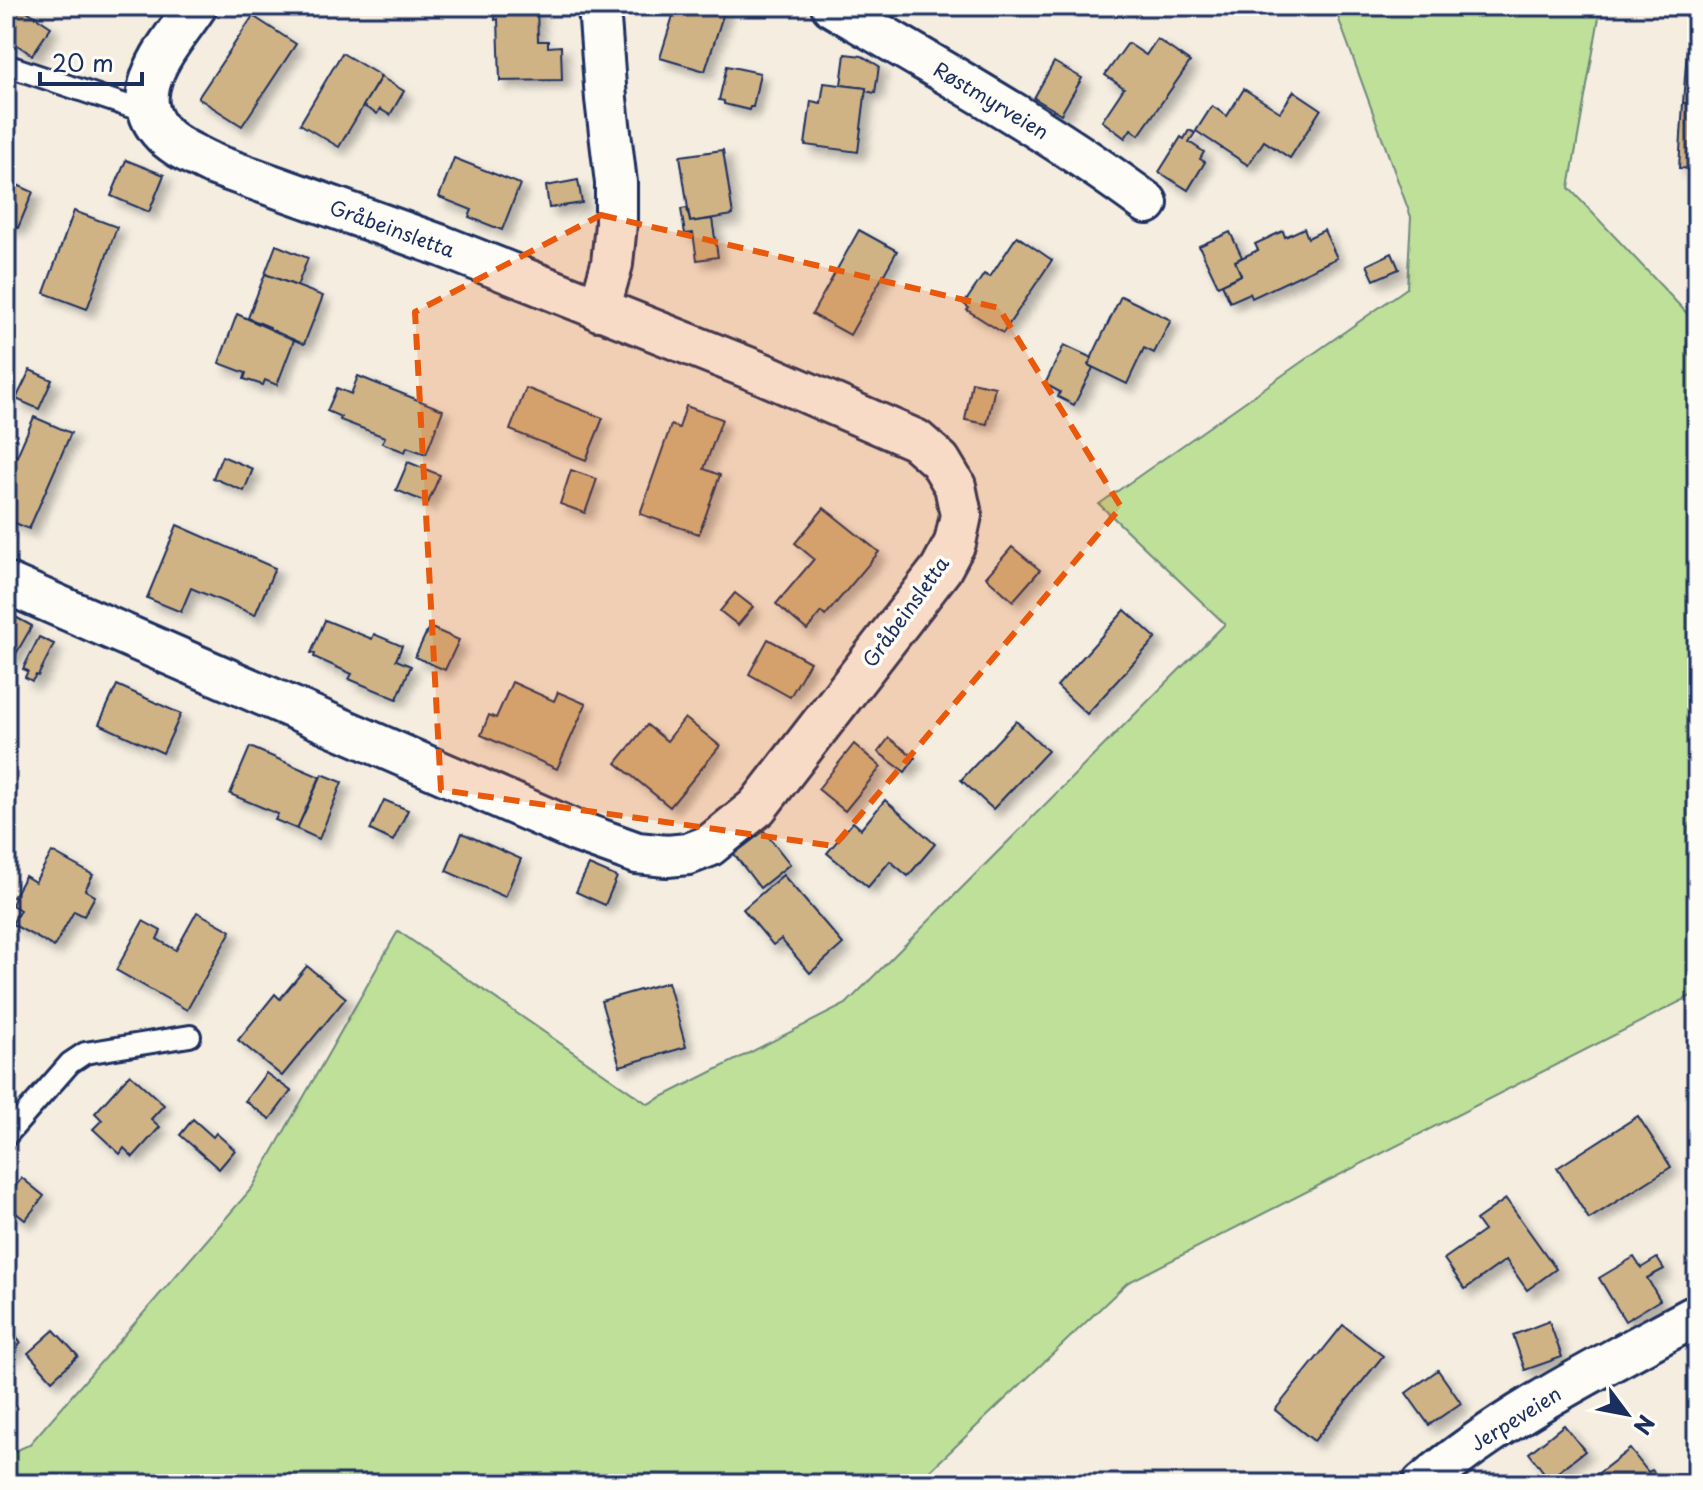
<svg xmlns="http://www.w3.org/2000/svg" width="1703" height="1490" viewBox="0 0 1703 1490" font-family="'Playpen Sans',sans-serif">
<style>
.green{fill:#bfe099;stroke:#6d887c;stroke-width:2}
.building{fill:#d0b385;stroke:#1b2f5e;stroke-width:2;filter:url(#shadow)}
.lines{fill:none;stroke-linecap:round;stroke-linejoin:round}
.service-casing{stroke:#1b2f5e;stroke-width:26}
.minor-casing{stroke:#1b2f5e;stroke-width:46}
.service{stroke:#fdfcf7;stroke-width:20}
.minor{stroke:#fdfcf7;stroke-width:40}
.marked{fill:#e8590c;fill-opacity:0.2;stroke:#e8590c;stroke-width:6;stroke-dasharray:16 10;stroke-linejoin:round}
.labels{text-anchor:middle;stroke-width:7;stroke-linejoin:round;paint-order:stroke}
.street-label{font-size:20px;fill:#1b2f5e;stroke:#fdfcf7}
</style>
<defs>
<filter id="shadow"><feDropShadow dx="7" dy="7" stdDeviation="4" flood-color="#0004"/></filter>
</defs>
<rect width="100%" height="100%" fill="#f4ede0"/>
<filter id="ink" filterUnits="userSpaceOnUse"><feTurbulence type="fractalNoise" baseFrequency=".0125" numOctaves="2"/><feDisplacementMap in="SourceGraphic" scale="16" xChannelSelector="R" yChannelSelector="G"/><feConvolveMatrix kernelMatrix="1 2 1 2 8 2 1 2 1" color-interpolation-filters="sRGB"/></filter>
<g filter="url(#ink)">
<path class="green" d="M 1334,6 L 1601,6 L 1569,188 L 1697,324 L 1697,993 L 1127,1283 L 916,1484 L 6,1484 L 6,1455 L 29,1445 L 252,1188 L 398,931 L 648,1104 L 846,1004 L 1225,624 L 1099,504 L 1407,288 L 1411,217 Z"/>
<g class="building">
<path d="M 494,6 L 537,6 L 538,41 L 548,41 L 548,47 L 561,46 L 562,80 L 500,81 L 498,19 L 495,20 Z"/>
<path d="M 676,6 L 726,6 L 705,71 L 660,58 Z"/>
<path d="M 21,7 L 51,27 L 32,55 L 6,37 L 6,30 Z"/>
<path d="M 253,16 L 296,44 L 242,126 L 198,98 Z"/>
<path d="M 1688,37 L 1697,37 L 1697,104 L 1683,103 Z"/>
<path d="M 1157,39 L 1190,62 L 1139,135 L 1131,129 L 1125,138 L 1102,121 L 1124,88 L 1105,75 L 1128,43 L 1146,55 Z"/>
<path d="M 342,53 L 381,76 L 339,147 L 300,124 Z"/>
<path d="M 845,54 L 862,56 L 879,66 L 875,93 L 865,91 L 866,88 L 841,85 Z"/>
<path d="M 1054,62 L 1082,78 L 1061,114 L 1034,98 Z"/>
<path d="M 727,66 L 760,73 L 753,107 L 750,107 L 749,110 L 724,104 L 724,101 L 719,100 Z"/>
<path d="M 381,77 L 404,91 L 390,115 L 380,109 L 377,114 L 363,106 Z"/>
<path d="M 824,83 L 866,88 L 858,152 L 805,145 L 811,101 L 821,103 Z"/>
<path d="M 1244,89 L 1280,112 L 1294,91 L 1321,109 L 1290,158 L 1264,141 L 1248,165 L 1196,131 L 1212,106 L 1227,116 Z"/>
<path d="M 1683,103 L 1697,104 L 1697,169 L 1679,168 Z"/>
<path d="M 1189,130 L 1195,133 L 1189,142 L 1204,152 L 1200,159 L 1205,162 L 1188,190 L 1159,172 L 1181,137 L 1184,139 Z"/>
<path d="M 723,150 L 733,215 L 690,222 L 680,156 Z"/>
<path d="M 454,158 L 520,184 L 502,230 L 469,217 L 472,210 L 439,197 Z"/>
<path d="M 126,160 L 164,175 L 149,212 L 111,196 Z"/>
<path d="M 6,180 L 33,192 L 18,228 L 6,223 Z"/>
<path d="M 578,180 L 582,203 L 549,208 L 546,186 Z"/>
<path d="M 687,208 L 690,222 L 712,219 L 718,257 L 697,260 L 693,233 L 685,234 L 681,209 Z"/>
<path d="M 74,211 L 117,227 L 87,309 L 44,293 Z"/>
<path d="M 1304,228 L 1308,238 L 1324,230 L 1337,258 L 1252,298 L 1250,293 L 1230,302 L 1222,284 L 1241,275 L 1235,261 L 1258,250 L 1255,244 L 1283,231 L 1285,237 Z"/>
<path d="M 859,230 L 897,251 L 850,335 L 812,314 Z"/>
<path d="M 1230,232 L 1242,257 L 1235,261 L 1241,275 L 1218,286 L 1199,246 Z"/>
<path d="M 1017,236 L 1052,260 L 1003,333 L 967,310 L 969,308 L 964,304 L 984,274 L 990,277 Z"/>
<path d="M 276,245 L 308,258 L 297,286 L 265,274 Z"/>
<path d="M 1392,253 L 1399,269 L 1374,280 L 1367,265 Z"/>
<path d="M 265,274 L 323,296 L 304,344 L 269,330 L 270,327 L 248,318 Z"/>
<path d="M 1121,296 L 1171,320 L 1154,353 L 1144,348 L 1127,384 L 1088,365 Z"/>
<path d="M 237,314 L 294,340 L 277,385 L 265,380 L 263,385 L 244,379 L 246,373 L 219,363 Z"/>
<path d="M 1064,345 L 1092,358 L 1088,365 L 1093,368 L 1074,405 L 1058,397 L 1060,392 L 1045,384 Z"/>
<path d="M 30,370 L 52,380 L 39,409 L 16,399 Z"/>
<path d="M 358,376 L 443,410 L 426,454 L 407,447 L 405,452 L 382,443 L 385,437 L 340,420 L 341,417 L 327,411 L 337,388 L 351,394 Z"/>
<path d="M 972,382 L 995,387 L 987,424 L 965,420 Z"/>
<path d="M 526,388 L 603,418 L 586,460 L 510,430 Z"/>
<path d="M 686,406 L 722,419 L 704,469 L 720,475 L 699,534 L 640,514 L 671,425 L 679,428 Z"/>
<path d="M 34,417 L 71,433 L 29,529 L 6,519 L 6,458 L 8,452 L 17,456 Z"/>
<path d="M 222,456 L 253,469 L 244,491 L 213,478 Z"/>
<path d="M 408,462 L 440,475 L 428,503 L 396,490 Z"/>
<path d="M 571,470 L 597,479 L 585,513 L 560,504 Z"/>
<path d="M 824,508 L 879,552 L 825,616 L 821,612 L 807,630 L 776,604 L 814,559 L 795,543 Z"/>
<path d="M 177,525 L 275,568 L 255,615 L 191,588 L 181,612 L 147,598 Z"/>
<path d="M 1012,547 L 1040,570 L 1013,601 L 986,577 Z"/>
<path d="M 735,593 L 753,607 L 738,625 L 720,611 Z"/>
<path d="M 1125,610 L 1156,638 L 1087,714 L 1057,686 Z"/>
<path d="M 6,612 L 32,626 L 13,659 L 6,655 Z"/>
<path d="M 325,620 L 372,639 L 374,634 L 402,646 L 396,660 L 411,666 L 397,699 L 349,679 L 352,674 L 314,657 L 315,654 L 311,653 Z"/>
<path d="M 429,627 L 459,640 L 445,670 L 415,657 Z"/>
<path d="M 39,637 L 54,644 L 38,676 L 36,675 L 32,681 L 25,677 L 28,671 L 23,669 Z"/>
<path d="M 768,639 L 810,662 L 790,697 L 749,674 Z"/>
<path d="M 512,682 L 554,701 L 558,692 L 586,704 L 557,769 L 481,735 L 489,715 L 496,718 Z"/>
<path d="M 117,685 L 181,714 L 163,753 L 99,724 Z"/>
<path d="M 685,718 L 720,746 L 670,807 L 616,763 L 647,725 L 667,741 Z"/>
<path d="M 1016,721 L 1048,751 L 993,809 L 961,780 Z"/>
<path d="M 889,738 L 915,758 L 905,772 L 878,752 Z"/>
<path d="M 854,744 L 881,767 L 845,811 L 818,789 Z"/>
<path d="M 250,747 L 320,777 L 297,829 L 275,820 L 278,814 L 230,794 Z"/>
<path d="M 322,774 L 342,782 L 319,839 L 297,829 Z"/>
<path d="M 384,800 L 408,810 L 393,841 L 370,830 Z"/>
<path d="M 885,800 L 935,844 L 908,876 L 890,861 L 868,887 L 827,853 L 853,822 L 861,829 Z"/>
<path d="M 764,831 L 790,864 L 760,888 L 734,854 Z"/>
<path d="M 462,833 L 521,859 L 505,897 L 446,871 Z"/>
<path d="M 52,852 L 93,875 L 85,890 L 95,896 L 84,916 L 74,911 L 54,947 L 12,924 L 20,910 L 12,905 L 15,898 L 13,897 L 25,876 L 35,882 Z"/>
<path d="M 589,865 L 617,877 L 605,905 L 576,892 Z"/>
<path d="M 783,875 L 843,944 L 810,973 L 781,939 L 773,945 L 743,909 Z"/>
<path d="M 197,912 L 231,931 L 187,1010 L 116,970 L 143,921 L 161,931 L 157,939 L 176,950 Z"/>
<path d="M 307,966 L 346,998 L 282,1076 L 238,1040 L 275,994 L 280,999 Z"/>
<path d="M 668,982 L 686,1047 L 620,1066 L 601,1001 Z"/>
<path d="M 266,1073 L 291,1091 L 270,1119 L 245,1101 Z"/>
<path d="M 130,1074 L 164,1105 L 151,1119 L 160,1127 L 133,1157 L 124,1148 L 120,1154 L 93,1129 L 102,1120 L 95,1113 Z"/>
<path d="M 1638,1116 L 1671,1167 L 1589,1219 L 1557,1168 Z"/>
<path d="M 193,1119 L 213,1137 L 216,1133 L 235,1150 L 219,1169 L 180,1135 Z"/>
<path d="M 22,1178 L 44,1196 L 25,1220 L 6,1205 L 6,1198 Z"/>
<path d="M 1506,1199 L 1556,1269 L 1527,1290 L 1506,1260 L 1465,1289 L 1444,1259 L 1484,1231 L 1476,1220 Z"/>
<path d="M 1634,1257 L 1641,1268 L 1657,1258 L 1664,1269 L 1647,1278 L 1660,1300 L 1625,1321 L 1599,1278 Z"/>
<path d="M 1549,1321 L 1562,1357 L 1525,1370 L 1513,1335 Z"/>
<path d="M 1343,1325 L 1383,1356 L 1314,1441 L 1275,1410 Z"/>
<path d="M 6,1327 L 21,1343 L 6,1358 Z"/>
<path d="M 54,1330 L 78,1356 L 52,1380 L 28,1353 Z"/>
<path d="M 1438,1370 L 1461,1403 L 1429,1425 L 1406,1393 Z"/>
<path d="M 1564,1425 L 1585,1451 L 1549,1479 L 1529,1453 Z"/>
<path d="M 1630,1449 L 1648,1472 L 1652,1470 L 1663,1484 L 1595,1484 L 1591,1479 Z"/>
</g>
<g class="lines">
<defs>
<g id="service">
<path d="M 6,65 L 149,113"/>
<path d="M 6,1136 L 70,1063 L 85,1053 L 190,1036"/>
</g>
<g id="minor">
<path d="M 599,6 L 606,99 L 616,183 L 616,224 L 612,264 L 599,310"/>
<path d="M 832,6 C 938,69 1048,129 1147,203"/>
<path d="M 6,583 L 576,831 L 637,853 L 667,856 L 688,854 L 709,846 L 757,807 L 941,569 L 955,543 L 961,515 L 955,486 L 940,461 L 916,440 L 764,374 L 442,246 L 212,164 C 195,155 173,147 160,131 C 125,90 173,41 196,6"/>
<path d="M 1423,1484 C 1505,1414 1603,1366 1697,1315"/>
</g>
</defs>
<use href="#service" class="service-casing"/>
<use href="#minor" class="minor-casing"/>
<use href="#service" class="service"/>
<use href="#minor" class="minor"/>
</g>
</g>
<path class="marked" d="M 601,215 L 999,308 L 1121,507 L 834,846 L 441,790 L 415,312 Z"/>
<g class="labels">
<g class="street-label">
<text transform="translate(991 101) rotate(31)" y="7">Røstmyrveien</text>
<text transform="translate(392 229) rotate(20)" y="7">Gråbeinsletta</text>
<text transform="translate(906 612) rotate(-54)" y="7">Gråbeinsletta</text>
<text transform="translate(1516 1419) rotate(-32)" y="7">Jerpeveien</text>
</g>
</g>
<rect width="1703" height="1490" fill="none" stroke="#fdfcf7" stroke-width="32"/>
<rect x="16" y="16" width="1671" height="1458" fill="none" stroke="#1b2f5e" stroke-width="3" filter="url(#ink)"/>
<g transform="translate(1627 1414) rotate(122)" stroke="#fdfcf7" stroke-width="6" paint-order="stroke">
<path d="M0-6L14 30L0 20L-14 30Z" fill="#1b2f5e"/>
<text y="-12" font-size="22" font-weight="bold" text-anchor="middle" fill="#1b2f5e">N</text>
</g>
<path d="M40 72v12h102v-12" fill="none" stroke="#1b2f5e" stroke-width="4"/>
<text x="52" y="72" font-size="24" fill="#1b2f5e" stroke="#fdfcf7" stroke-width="6" paint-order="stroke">20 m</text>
</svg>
